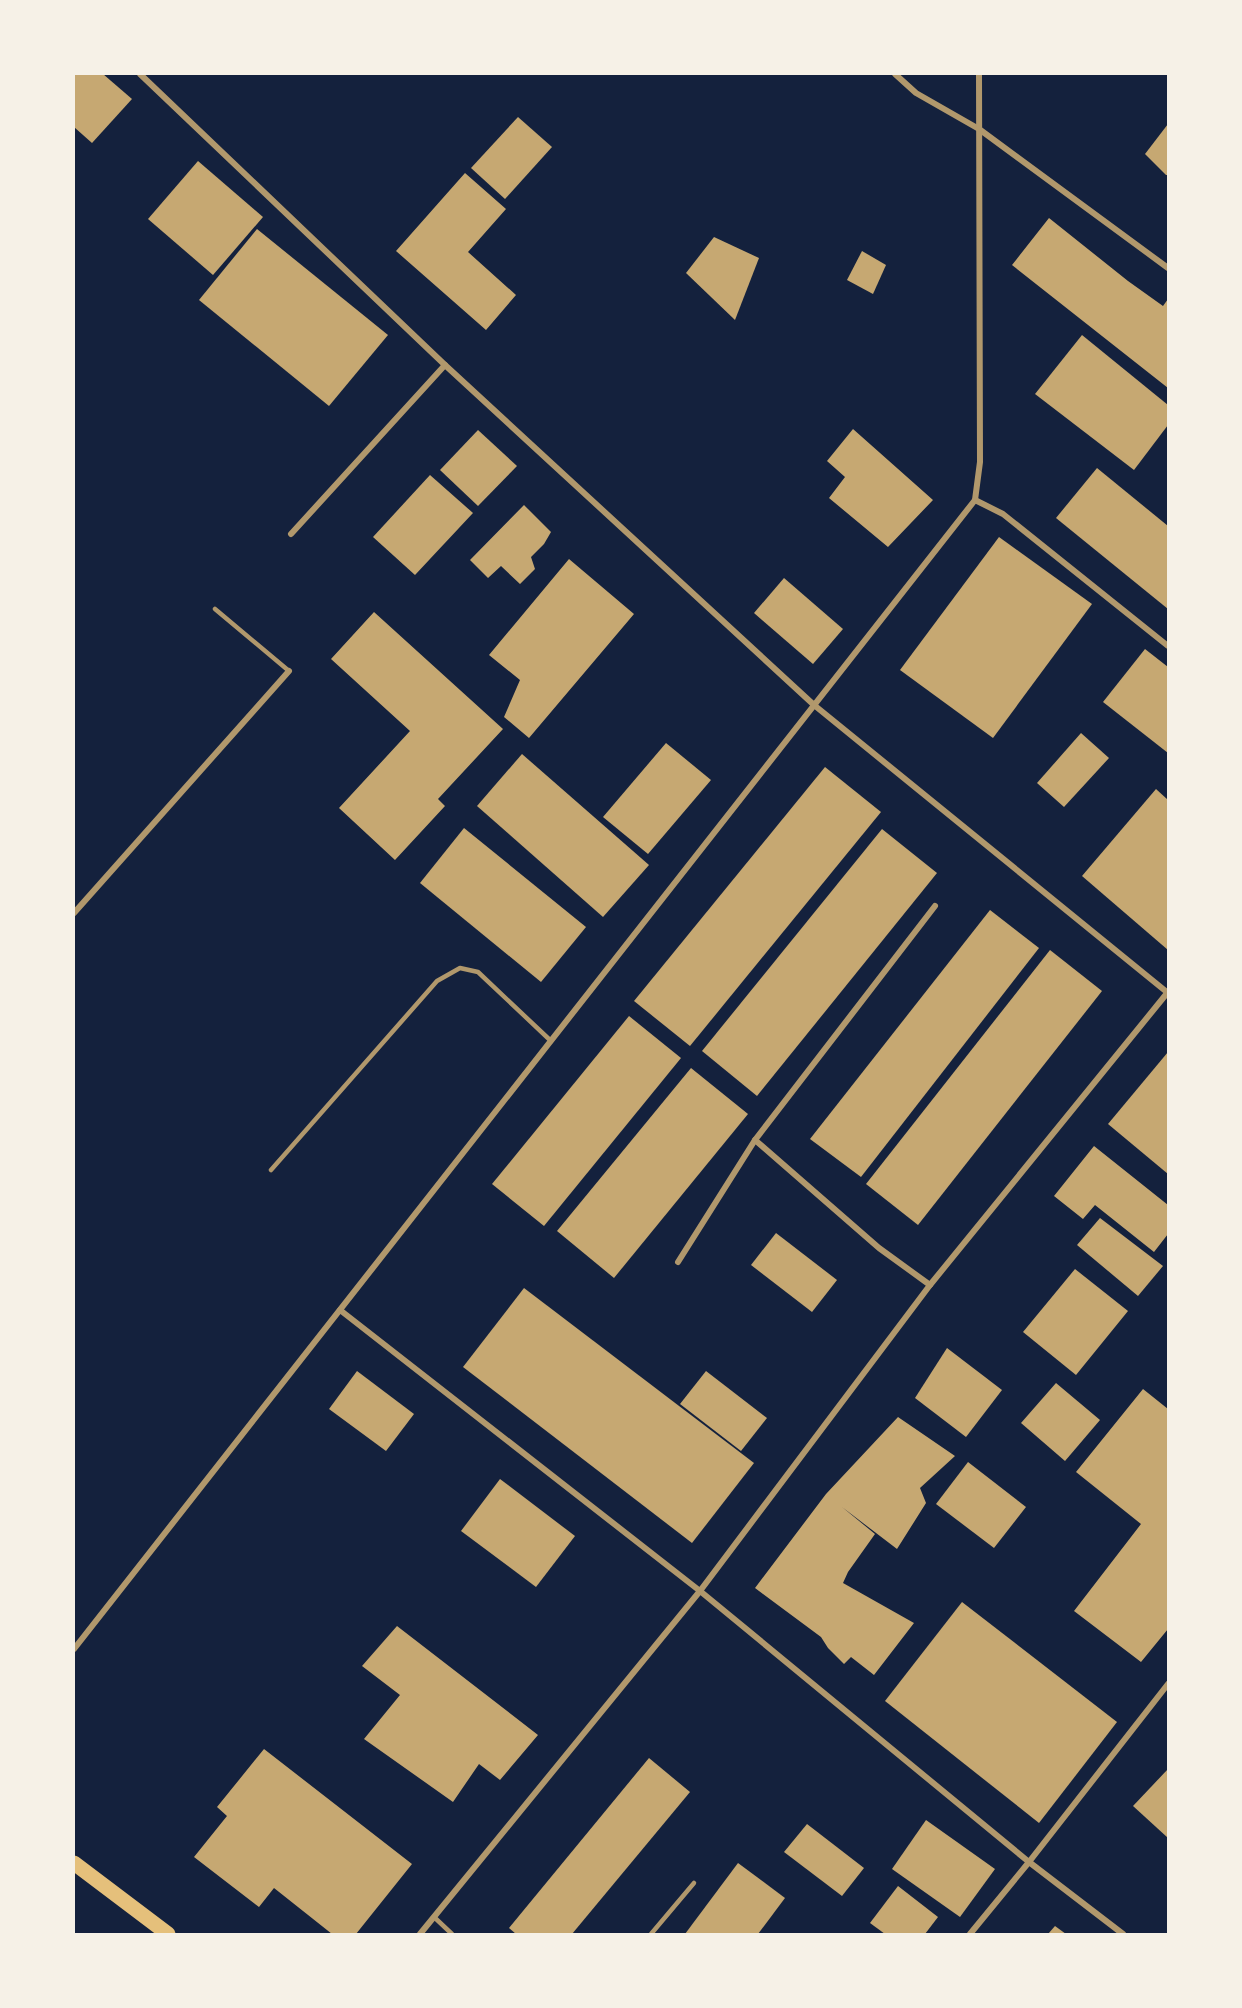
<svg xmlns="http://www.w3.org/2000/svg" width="1242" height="2008" viewBox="0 0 1242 2008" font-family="'DM Sans',sans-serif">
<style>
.building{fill:#c6a872}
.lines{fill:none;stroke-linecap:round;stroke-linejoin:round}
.service{stroke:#b1986c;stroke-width:4.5}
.minor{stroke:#b1986c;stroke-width:6}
.primary{stroke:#e5c07b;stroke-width:15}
</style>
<rect width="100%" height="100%" fill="#14213d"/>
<g class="building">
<path d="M 74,74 L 103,74 L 132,99 L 92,143 L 74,127 Z"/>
<path d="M 518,117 L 552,147 L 505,199 L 471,168 Z"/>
<path d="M 1168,124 L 1168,175 L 1166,175 L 1145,154 Z"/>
<path d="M 198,161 L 263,217 L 213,275 L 148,219 Z"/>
<path d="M 465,173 L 506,209 L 468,252 L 516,295 L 486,330 L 396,251 Z"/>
<path d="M 1049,218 L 1128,281 L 1163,306 L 1168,299 L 1168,388 L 1012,265 Z"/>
<path d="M 257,229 L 388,335 L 329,406 L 199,300 Z"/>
<path d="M 714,237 L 759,258 L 735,320 L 686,273 Z"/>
<path d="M 862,251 L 886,265 L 873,294 L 847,280 Z"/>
<path d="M 1082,335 L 1168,405 L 1168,425 L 1134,470 L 1035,394 Z"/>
<path d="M 853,429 L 933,500 L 888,547 L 829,498 L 845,477 L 827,461 Z"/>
<path d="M 478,430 L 517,466 L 478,506 L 440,470 Z"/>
<path d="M 1097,468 L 1168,526 L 1168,609 L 1056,518 Z"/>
<path d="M 430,475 L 473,513 L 415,575 L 373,537 Z"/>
<path d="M 524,505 L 551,532 L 544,544 L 531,557 L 535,569 L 520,584 L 501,566 L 488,578 L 470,560 Z"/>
<path d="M 999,537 L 1092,604 L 993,738 L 900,670 Z"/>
<path d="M 569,559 L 634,614 L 529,738 L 504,717 L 520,680 L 489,655 Z"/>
<path d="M 784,578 L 843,629 L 813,664 L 754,613 Z"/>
<path d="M 374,612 L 503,729 L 438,799 L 445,806 L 395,860 L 339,808 L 410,731 L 331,659 Z"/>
<path d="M 1145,649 L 1168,667 L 1168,753 L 1103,702 Z"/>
<path d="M 1081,733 L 1109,758 L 1064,807 L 1037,783 Z"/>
<path d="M 666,743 L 711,780 L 648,854 L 603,817 Z"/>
<path d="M 522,754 L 649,865 L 603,917 L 477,806 Z"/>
<path d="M 825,767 L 881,812 L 690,1046 L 634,1001 Z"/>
<path d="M 1156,789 L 1168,800 L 1168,950 L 1082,876 Z"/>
<path d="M 464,828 L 586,927 L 541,982 L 420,883 Z"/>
<path d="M 882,829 L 937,873 L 757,1096 L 702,1051 Z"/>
<path d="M 990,910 L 1039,948 L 861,1177 L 810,1139 Z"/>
<path d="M 1050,950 L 1102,991 L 918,1225 L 866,1184 Z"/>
<path d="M 629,1016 L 681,1058 L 544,1226 L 492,1184 Z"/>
<path d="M 1168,1052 L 1168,1174 L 1108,1124 Z"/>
<path d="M 691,1068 L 748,1114 L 614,1278 L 557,1231 Z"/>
<path d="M 1094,1146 L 1168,1205 L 1168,1234 L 1154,1252 L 1095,1205 L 1083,1219 L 1054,1196 Z"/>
<path d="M 1100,1218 L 1163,1266 L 1138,1296 L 1077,1245 Z"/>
<path d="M 776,1233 L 837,1280 L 812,1312 L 751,1265 Z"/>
<path d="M 1075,1269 L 1128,1311 L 1076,1375 L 1023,1332 Z"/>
<path d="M 524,1288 L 754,1463 L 692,1543 L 463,1367 Z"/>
<path d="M 947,1348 L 1002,1390 L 966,1437 L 915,1398 Z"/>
<path d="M 357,1371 L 414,1414 L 386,1451 L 329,1409 Z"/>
<path d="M 706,1371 L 767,1418 L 741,1451 L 680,1404 Z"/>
<path d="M 1056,1383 L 1100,1420 L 1065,1461 L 1021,1423 Z"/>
<path d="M 1143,1389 L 1168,1409 L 1168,1629 L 1141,1662 L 1074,1611 L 1141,1524 L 1076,1472 Z"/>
<path d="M 898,1417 L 955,1456 L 920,1488 L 926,1503 L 897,1549 L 842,1507 L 875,1534 L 848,1572 L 843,1583 L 914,1623 L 874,1675 L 851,1657 L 844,1664 L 828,1648 L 821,1637 L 755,1588 L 826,1494 Z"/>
<path d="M 968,1462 L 1026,1507 L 994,1548 L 936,1504 Z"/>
<path d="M 500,1479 L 575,1536 L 536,1587 L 461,1531 Z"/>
<path d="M 962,1602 L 1117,1722 L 1039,1823 L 885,1701 Z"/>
<path d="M 397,1626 L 538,1735 L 500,1780 L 479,1764 L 453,1802 L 364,1739 L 400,1695 L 362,1666 Z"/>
<path d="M 264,1749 L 412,1864 L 356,1934 L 332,1934 L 274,1888 L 259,1907 L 194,1857 L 227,1816 L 217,1807 Z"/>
<path d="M 649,1758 L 690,1792 L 572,1934 L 516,1934 L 509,1928 Z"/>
<path d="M 1168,1769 L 1168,1838 L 1133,1806 Z"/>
<path d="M 926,1820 L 995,1869 L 960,1917 L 892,1869 Z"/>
<path d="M 807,1824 L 864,1868 L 842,1896 L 784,1852 Z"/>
<path d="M 738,1863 L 785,1898 L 758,1934 L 685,1934 Z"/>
<path d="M 898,1886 L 938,1917 L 925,1934 L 885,1934 L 870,1923 Z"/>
<path d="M 1055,1926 L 1066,1934 L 1048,1934 Z"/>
</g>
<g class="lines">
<g class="service">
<path d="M 215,609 L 289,671"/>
<path d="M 271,1170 L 437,981 L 460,968 L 478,972 L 551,1041"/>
<path d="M 434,1917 L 452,1934"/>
<path d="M 651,1934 L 694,1883"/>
</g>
<g class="minor">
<path d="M 140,74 L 445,365 L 814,705 L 1168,993"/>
<path d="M 895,74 L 916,93 L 979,129 L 1168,268"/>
<path d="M 975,500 L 1003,514 L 1168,646"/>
<path d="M 291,534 L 445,365"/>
<path d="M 74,913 L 289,671"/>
<path d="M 755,1140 L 879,1248 L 930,1285"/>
<path d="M 678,1262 L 755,1140 L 935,906"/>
<path d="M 340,1310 L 700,1591 L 1029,1862 L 1123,1934"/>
<path d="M 74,1649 L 975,500 L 980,462 L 979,74"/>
<path d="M 420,1934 L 700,1591 L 930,1285 L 1168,992"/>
<path d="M 970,1934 L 1029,1862 L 1168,1684"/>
</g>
<path class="primary" d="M 74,1863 L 168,1934"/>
</g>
<rect width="1242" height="2008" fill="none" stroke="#f6f1e7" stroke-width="150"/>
</svg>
